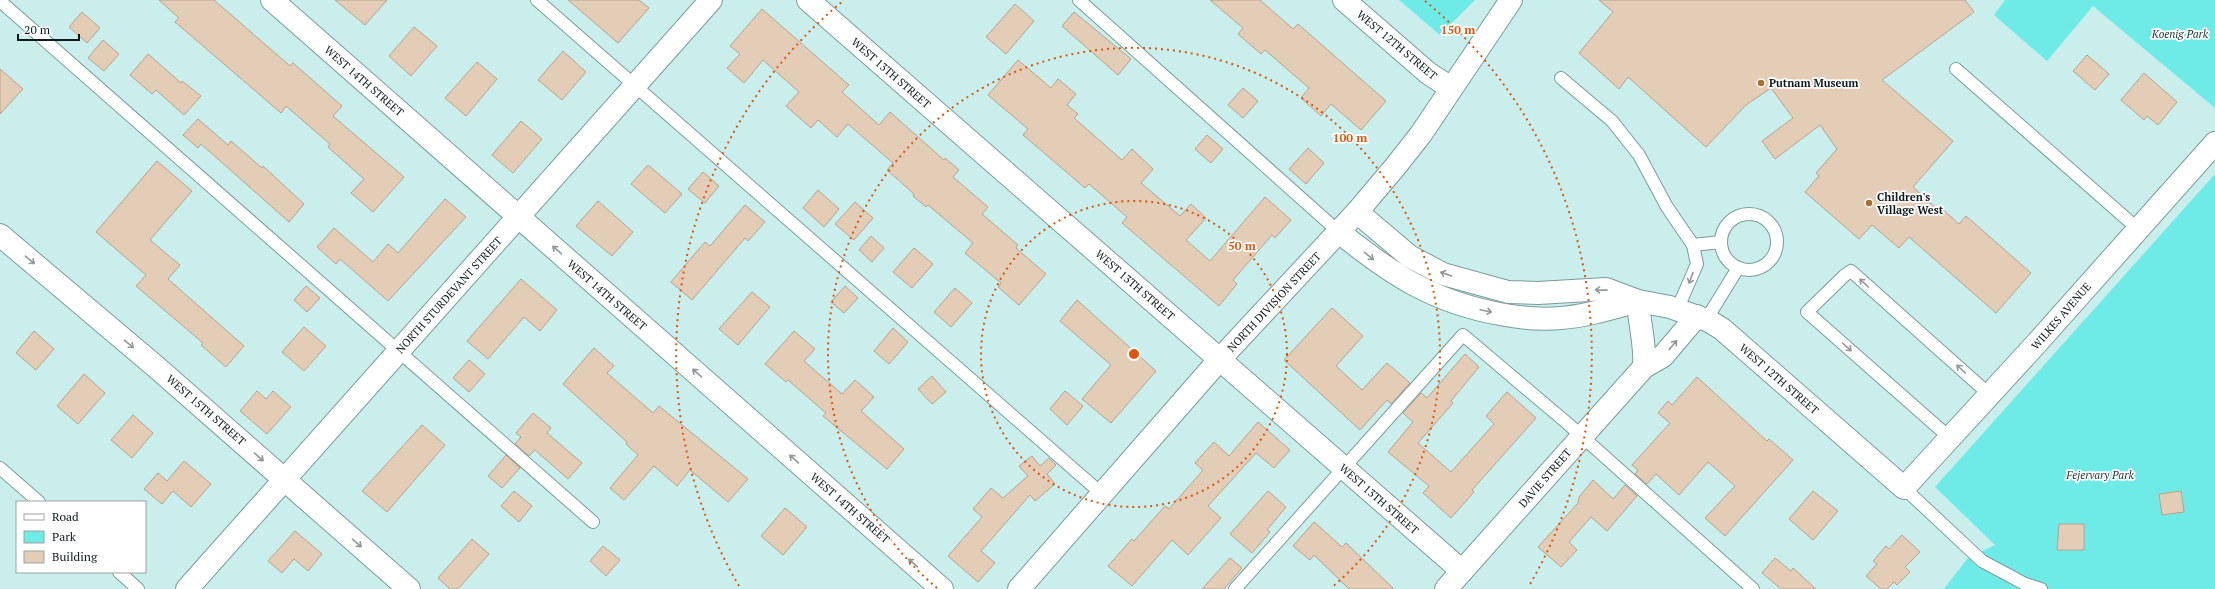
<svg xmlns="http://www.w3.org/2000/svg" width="2215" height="589" viewBox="0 0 2215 589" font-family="'PT Serif',serif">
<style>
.green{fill:#6eebe6}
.building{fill:#e3cdb7;stroke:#b8a28d}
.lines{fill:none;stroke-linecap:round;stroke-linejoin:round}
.lane-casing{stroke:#799c9a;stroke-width:14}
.street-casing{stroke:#799c9a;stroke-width:24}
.secondary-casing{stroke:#799c9a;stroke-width:24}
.lane{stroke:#fff;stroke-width:12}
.street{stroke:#fff;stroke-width:22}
.secondary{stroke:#fff;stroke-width:22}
.oneway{stroke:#929898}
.ring{fill:none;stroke:#dd560d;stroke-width:2;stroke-dasharray:2 4}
.poi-dot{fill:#a8702d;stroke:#fff;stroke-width:1.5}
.labels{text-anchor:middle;stroke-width:3.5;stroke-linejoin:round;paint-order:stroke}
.park-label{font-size:11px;font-style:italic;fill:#213b3a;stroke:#fff}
.street-label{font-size:11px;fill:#0c1a19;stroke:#fff}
.poi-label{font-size:11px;font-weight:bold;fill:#0c1a19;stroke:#fff;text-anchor:start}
.centre{fill:#dd560d;stroke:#fff;stroke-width:2}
.ring-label{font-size:12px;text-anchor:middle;font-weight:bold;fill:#dd560d;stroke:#fff;stroke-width:3.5;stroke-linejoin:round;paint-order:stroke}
</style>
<rect width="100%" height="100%" fill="#c9eeec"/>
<g class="green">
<path d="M 1399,0 L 1475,0 L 1440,35 Z"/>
<path d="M 2005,0 L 2215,0 L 2215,108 L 2093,6 L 2047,61 L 1994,15 Z"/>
<path d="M 2215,174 L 2215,589 L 1944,589 L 1968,558 L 1995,545 L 1935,487 Z"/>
</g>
<g class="building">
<path d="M 159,0 L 214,0 L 290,66 L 293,63 L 342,106 L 333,116 L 404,177 L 373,212 L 351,193 L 364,179 L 328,147 L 330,144 L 286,106 L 281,113 L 175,22 L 179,18 Z"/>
<path d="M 335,0 L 387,0 L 365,25 Z"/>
<path d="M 568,0 L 639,0 L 649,8 L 618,43 Z"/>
<path d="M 1210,0 L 1260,0 L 1293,29 L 1298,24 L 1386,101 L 1361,130 L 1331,104 L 1321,116 L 1301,98 L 1309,88 L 1265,50 L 1261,54 L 1238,34 L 1243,28 Z"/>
<path d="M 1599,0 L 1965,0 L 1974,12 L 1882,80 L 1953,141 L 1913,187 L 1939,211 L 1941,208 L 1959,224 L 1966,216 L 2031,273 L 1996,313 L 1909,237 L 1899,248 L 1872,225 L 1859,239 L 1805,192 L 1819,176 L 1816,173 L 1837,149 L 1820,125 L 1775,159 L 1762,141 L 1793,118 L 1771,88 L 1746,105 L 1706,147 L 1628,77 L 1619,89 L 1579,53 L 1613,12 Z"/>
<path d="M 1015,4 L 1034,21 L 1006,54 L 986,37 Z"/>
<path d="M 762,9 L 849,85 L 842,92 L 879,125 L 890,112 L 944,160 L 945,158 L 959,170 L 953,177 L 988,207 L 982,214 L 1018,245 L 1016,248 L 1046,274 L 1019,305 L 998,287 L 1001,283 L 965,253 L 973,243 L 928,205 L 926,207 L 913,196 L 914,194 L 887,170 L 893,163 L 848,124 L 837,137 L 818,120 L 811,128 L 786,106 L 799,92 L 763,60 L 744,83 L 727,68 L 740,54 L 730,46 Z"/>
<path d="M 82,12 L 100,28 L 87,43 L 69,27 Z"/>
<path d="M 1074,12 L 1131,59 L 1118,75 L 1062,26 Z"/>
<path d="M 414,27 L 437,46 L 411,76 L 389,56 Z"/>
<path d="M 103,40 L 119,54 L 104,71 L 88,58 Z"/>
<path d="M 563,51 L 586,72 L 562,100 L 538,80 Z"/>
<path d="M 148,54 L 181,83 L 182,81 L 201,96 L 184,115 L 156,90 L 152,94 L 130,75 Z"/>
<path d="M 2087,55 L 2109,74 L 2095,90 L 2073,71 Z"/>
<path d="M 1018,60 L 1051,88 L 1058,79 L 1076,94 L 1067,105 L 1078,114 L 1074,118 L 1122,160 L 1132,149 L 1153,169 L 1141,183 L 1180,216 L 1191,204 L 1206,218 L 1186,240 L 1210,261 L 1265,197 L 1291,220 L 1275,238 L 1272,235 L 1233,280 L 1237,284 L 1219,306 L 1122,223 L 1127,217 L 1089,184 L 1085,188 L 1023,135 L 1028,129 L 988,95 Z"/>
<path d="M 477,62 L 497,79 L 466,116 L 445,98 Z"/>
<path d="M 0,69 L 23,89 L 0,114 Z"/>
<path d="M 2144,73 L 2177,102 L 2158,125 L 2147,116 L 2144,120 L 2121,100 Z"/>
<path d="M 1243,88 L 1258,101 L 1243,118 L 1228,105 Z"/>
<path d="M 198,119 L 228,145 L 231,141 L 262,168 L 263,166 L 304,204 L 289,222 L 201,144 L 198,148 L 183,135 Z"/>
<path d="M 521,121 L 542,139 L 513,173 L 492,155 Z"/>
<path d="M 1207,135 L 1223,149 L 1211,163 L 1195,149 Z"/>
<path d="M 1308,148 L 1324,163 L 1306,184 L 1289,169 Z"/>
<path d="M 157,161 L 192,191 L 150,240 L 180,265 L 168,279 L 244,346 L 226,367 L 201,345 L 203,343 L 136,286 L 146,275 L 96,232 Z"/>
<path d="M 648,165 L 682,194 L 665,213 L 631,184 Z"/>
<path d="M 703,172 L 719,186 L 705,203 L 688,189 Z"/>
<path d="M 818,190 L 839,209 L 824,227 L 803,208 Z"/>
<path d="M 445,199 L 466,217 L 388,301 L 340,259 L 336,264 L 317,247 L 334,228 L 373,262 L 388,244 L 398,253 Z"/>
<path d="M 598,201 L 633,232 L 612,256 L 576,226 Z"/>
<path d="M 855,202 L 873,218 L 854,240 L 835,224 Z"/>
<path d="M 745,205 L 765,222 L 748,241 L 745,238 L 692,300 L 671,282 L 705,242 L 710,246 Z"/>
<path d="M 871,236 L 884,248 L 872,262 L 859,250 Z"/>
<path d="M 914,248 L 933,264 L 912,288 L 893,272 Z"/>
<path d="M 521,279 L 557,310 L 540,331 L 524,317 L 488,359 L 467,341 Z"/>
<path d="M 306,286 L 320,298 L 307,312 L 294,300 Z"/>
<path d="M 845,286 L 858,298 L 844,313 L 831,302 Z"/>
<path d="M 955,288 L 972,303 L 951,327 L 934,312 Z"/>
<path d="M 752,292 L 770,307 L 738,345 L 719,329 Z"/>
<path d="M 1077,300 L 1156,371 L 1111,423 L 1082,399 L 1111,365 L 1060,321 Z"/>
<path d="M 1332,308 L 1363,336 L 1336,366 L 1362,390 L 1387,363 L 1410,383 L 1391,404 L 1387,400 L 1360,430 L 1284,360 Z"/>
<path d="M 304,327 L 326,346 L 304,371 L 282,352 Z"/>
<path d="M 893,328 L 908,342 L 889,364 L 874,351 Z"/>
<path d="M 34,331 L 54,349 L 36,370 L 16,353 Z"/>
<path d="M 794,331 L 815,349 L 804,361 L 842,394 L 855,380 L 874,397 L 861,411 L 904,449 L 887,469 L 823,416 L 826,413 L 788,380 L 786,382 L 765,364 Z"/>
<path d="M 594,348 L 614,366 L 607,373 L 653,413 L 659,406 L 748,479 L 728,502 L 690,470 L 677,486 L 654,466 L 624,500 L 610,488 L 638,455 L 626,444 L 627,442 L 563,384 Z"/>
<path d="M 1465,354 L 1479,367 L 1451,401 L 1453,403 L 1418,443 L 1427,451 L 1451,472 L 1494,424 L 1486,416 L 1507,392 L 1536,418 L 1472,490 L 1474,492 L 1451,518 L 1423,493 L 1429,486 L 1388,452 L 1413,422 L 1403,413 L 1421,393 L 1427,398 Z"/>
<path d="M 469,360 L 485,374 L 469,392 L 453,378 Z"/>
<path d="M 84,374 L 105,393 L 78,424 L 57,406 Z"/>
<path d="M 932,376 L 946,392 L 932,404 L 918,389 Z"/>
<path d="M 1697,377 L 1767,441 L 1769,439 L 1793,460 L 1725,536 L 1705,518 L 1735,486 L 1708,462 L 1679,495 L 1656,474 L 1647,484 L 1635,474 L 1638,470 L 1632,465 L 1670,423 L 1658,413 L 1668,401 L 1672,405 Z"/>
<path d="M 257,391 L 266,399 L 273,391 L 291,407 L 267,434 L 240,411 Z"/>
<path d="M 1065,391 L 1083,406 L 1067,425 L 1050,409 Z"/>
<path d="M 533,413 L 551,428 L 547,433 L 582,463 L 568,479 L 535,450 L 529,456 L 515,444 L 521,437 L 516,433 Z"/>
<path d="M 133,415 L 153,433 L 132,458 L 111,440 Z"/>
<path d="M 1258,422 L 1290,450 L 1274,468 L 1256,453 L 1208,506 L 1221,518 L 1188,555 L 1172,540 L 1132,586 L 1108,566 L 1132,539 L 1134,541 L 1165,506 L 1169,509 L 1203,470 L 1195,463 L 1214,442 L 1229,456 Z"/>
<path d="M 422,425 L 445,445 L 387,512 L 362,491 Z"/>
<path d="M 506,455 L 520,468 L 502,488 L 488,476 Z"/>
<path d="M 1032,456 L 1040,466 L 1049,458 L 1056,465 L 1047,474 L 1055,484 L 1035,501 L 1030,495 L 981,551 L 995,563 L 978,582 L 948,556 L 982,517 L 973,509 L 991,488 L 1003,498 L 1028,476 L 1019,466 Z"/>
<path d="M 184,461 L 211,484 L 191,507 L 173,491 L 162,504 L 144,489 L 158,473 L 167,481 Z"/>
<path d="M 1593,480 L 1613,499 L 1625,485 L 1637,496 L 1607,531 L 1591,517 L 1569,542 L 1577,550 L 1561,567 L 1538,547 L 1578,503 L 1579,497 Z"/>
<path d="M 514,491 L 532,506 L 519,522 L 501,506 Z"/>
<path d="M 1268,491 L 1286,507 L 1267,530 L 1270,532 L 1252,553 L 1230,534 Z"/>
<path d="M 1813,491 L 1838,511 L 1813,540 L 1789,519 Z"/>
<path d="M 2181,491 L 2184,512 L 2162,515 L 2159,494 Z"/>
<path d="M 785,508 L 807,527 L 783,555 L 761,536 Z"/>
<path d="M 1314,522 L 1342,547 L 1346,543 L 1394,589 L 1349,589 L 1314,555 L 1310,560 L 1293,546 Z"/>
<path d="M 2059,524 L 2084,524 L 2084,550 L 2057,550 Z"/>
<path d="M 295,531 L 322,554 L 308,571 L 294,559 L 282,573 L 268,561 Z"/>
<path d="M 1902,535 L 1920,552 L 1905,567 L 1910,572 L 1897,585 L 1894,582 L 1887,589 L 1881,589 L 1866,576 L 1877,564 L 1873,561 L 1886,546 L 1889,549 Z"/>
<path d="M 472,539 L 489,554 L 458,589 L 450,589 L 438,578 Z"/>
<path d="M 603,546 L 620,560 L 606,576 L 590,561 Z"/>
<path d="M 1230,558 L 1242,568 L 1224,589 L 1202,589 Z"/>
<path d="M 1775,558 L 1791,571 L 1793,568 L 1816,589 L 1781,589 L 1762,573 Z"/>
</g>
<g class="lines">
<defs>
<g id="lane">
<path d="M 537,0 L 1102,494"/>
<path d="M 1079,0 L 1339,232"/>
<path d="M 0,1 L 593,522"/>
<path d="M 1956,69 L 2138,229"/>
<path d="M 1561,78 L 1612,121 L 1639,155 L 1667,207 L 1693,245 L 1721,242"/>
<circle cx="1749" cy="242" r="28"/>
<path d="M 1677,310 L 1697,264 L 1693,245"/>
<path d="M 1706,320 L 1738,268"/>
<path d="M 1950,438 L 1807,312 L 1845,275 L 1851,271 L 1990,395"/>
<path d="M 0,468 L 39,502"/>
<path d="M 1904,488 L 1982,561 L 2025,584 L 2041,589"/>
<path d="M 119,572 L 138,589"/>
<path d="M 1235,589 L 1463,335 L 1567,423 L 1753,589"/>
</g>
<g id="street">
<path d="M 272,0 L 942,589"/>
<path d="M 808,0 L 1462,571"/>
<path d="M 1344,0 L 1428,73 L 1451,88"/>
<path d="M 1357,212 L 1409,256 L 1443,274 L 1508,292 L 1538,293 L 1606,289 L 1638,301 L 1670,307 L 1709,321 L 1722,329 L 1904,488 L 2036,344 L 2215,143"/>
<path d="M 1339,232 C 1391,274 1433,302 1500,314 C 1520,318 1540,320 1561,318 C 1587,316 1612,308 1638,301"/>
<path d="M 0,235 L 155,366 L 409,589"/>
<path d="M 1638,301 C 1639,324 1646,344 1644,367"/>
<path d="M 187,589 L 711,0"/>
<path d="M 1446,589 L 1644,367 L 1663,356 L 1697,316"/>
</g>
<path id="secondary" d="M 1019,589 L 1220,359 L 1357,212 L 1395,167 L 1421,134 L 1511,0"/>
</defs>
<use href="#lane" class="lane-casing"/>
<use href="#street" class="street-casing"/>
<use href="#secondary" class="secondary-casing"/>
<use href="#lane" class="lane"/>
<use href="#street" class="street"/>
<use href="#secondary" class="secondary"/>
</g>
<defs><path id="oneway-shaft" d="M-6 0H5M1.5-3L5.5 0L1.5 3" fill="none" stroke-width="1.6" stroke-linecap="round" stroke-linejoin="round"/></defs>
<g class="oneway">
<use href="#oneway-shaft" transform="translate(557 250) rotate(-139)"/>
<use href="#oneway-shaft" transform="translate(1369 256) rotate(39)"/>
<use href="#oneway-shaft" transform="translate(30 260) rotate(40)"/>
<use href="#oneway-shaft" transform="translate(1446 274) rotate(-161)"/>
<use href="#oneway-shaft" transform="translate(1691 278) rotate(111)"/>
<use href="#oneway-shaft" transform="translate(1864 283) rotate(-138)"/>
<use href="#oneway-shaft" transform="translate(1601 290) rotate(-179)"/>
<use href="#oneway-shaft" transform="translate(1486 311) rotate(12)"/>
<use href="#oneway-shaft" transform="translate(129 344) rotate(40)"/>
<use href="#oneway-shaft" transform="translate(1673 345) rotate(-50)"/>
<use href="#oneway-shaft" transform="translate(1847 347) rotate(42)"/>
<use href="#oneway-shaft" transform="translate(1961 369) rotate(-138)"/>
<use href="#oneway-shaft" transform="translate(697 373) rotate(-139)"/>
<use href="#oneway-shaft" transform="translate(259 457) rotate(41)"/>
<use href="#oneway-shaft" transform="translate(794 459) rotate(-139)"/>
<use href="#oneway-shaft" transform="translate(357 543) rotate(41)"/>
<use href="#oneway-shaft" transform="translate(913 563) rotate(-139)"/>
</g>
<g class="ring">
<circle cx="1134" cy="354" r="153"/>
<path d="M937 588A306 306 0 1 1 1331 588"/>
<path d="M739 586A458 458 0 0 1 843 1M1425 1A458 458 0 0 1 1529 586"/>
</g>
<g class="poi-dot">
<circle cx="1761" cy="83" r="4"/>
<circle cx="1869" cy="203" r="4"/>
</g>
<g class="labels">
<g class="park-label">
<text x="2180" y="38">Koenig Park</text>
<text x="2100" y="479">Fejervary Park</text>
</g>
<g class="street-label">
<text transform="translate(1397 45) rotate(40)" y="4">WEST 12TH STREET</text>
<text transform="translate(891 73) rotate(41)" y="4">WEST 13TH STREET</text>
<text transform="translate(364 81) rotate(41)" y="4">WEST 14TH STREET</text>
<text transform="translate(1135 285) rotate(41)" y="4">WEST 13TH STREET</text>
<text transform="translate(449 295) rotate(-48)" y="4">NORTH STURDEVANT STREET</text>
<text transform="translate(607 295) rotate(41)" y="4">WEST 14TH STREET</text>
<text transform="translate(1274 302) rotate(-47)" y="4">NORTH DIVISION STREET</text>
<text transform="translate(2061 316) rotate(-49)" y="4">WILKES AVENUE</text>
<text transform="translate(1779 379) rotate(41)" y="4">WEST 12TH STREET</text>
<text transform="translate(206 410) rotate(41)" y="4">WEST 15TH STREET</text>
<text transform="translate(1545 478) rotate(-49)" y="4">DAVIE STREET</text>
<text transform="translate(1379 499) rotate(41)" y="4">WEST 13TH STREET</text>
<text transform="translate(850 508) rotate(41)" y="4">WEST 14TH STREET</text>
</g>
<g class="poi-label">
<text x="1769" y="87">Putnam Museum</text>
<text x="1877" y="201">Children's<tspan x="1877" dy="13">Village West</tspan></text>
</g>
</g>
<circle cx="1134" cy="354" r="6" class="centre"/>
<g class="ring-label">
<text x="1458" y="34">150 m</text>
<text x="1350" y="142">100 m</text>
<text x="1242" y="250">50 m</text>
</g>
<rect x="16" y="501" width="130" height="72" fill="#ffffff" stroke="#9ea3a3"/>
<rect x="24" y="514" width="20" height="6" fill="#ffffff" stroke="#9ea3a3"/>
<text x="52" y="521" font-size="12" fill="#0c1a19">Road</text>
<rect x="24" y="531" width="20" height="12" fill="#6eebe6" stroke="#9ea3a3"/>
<text x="52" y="541" font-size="12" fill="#0c1a19">Park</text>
<rect x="24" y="551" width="20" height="12" fill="#e3cdb7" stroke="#9ea3a3"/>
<text x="52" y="561" font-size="12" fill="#0c1a19">Building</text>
<path d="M18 34v6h61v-6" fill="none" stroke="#0c1a19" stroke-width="2"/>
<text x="24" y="34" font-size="12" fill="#0c1a19" stroke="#ffffff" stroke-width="3" paint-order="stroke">20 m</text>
</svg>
